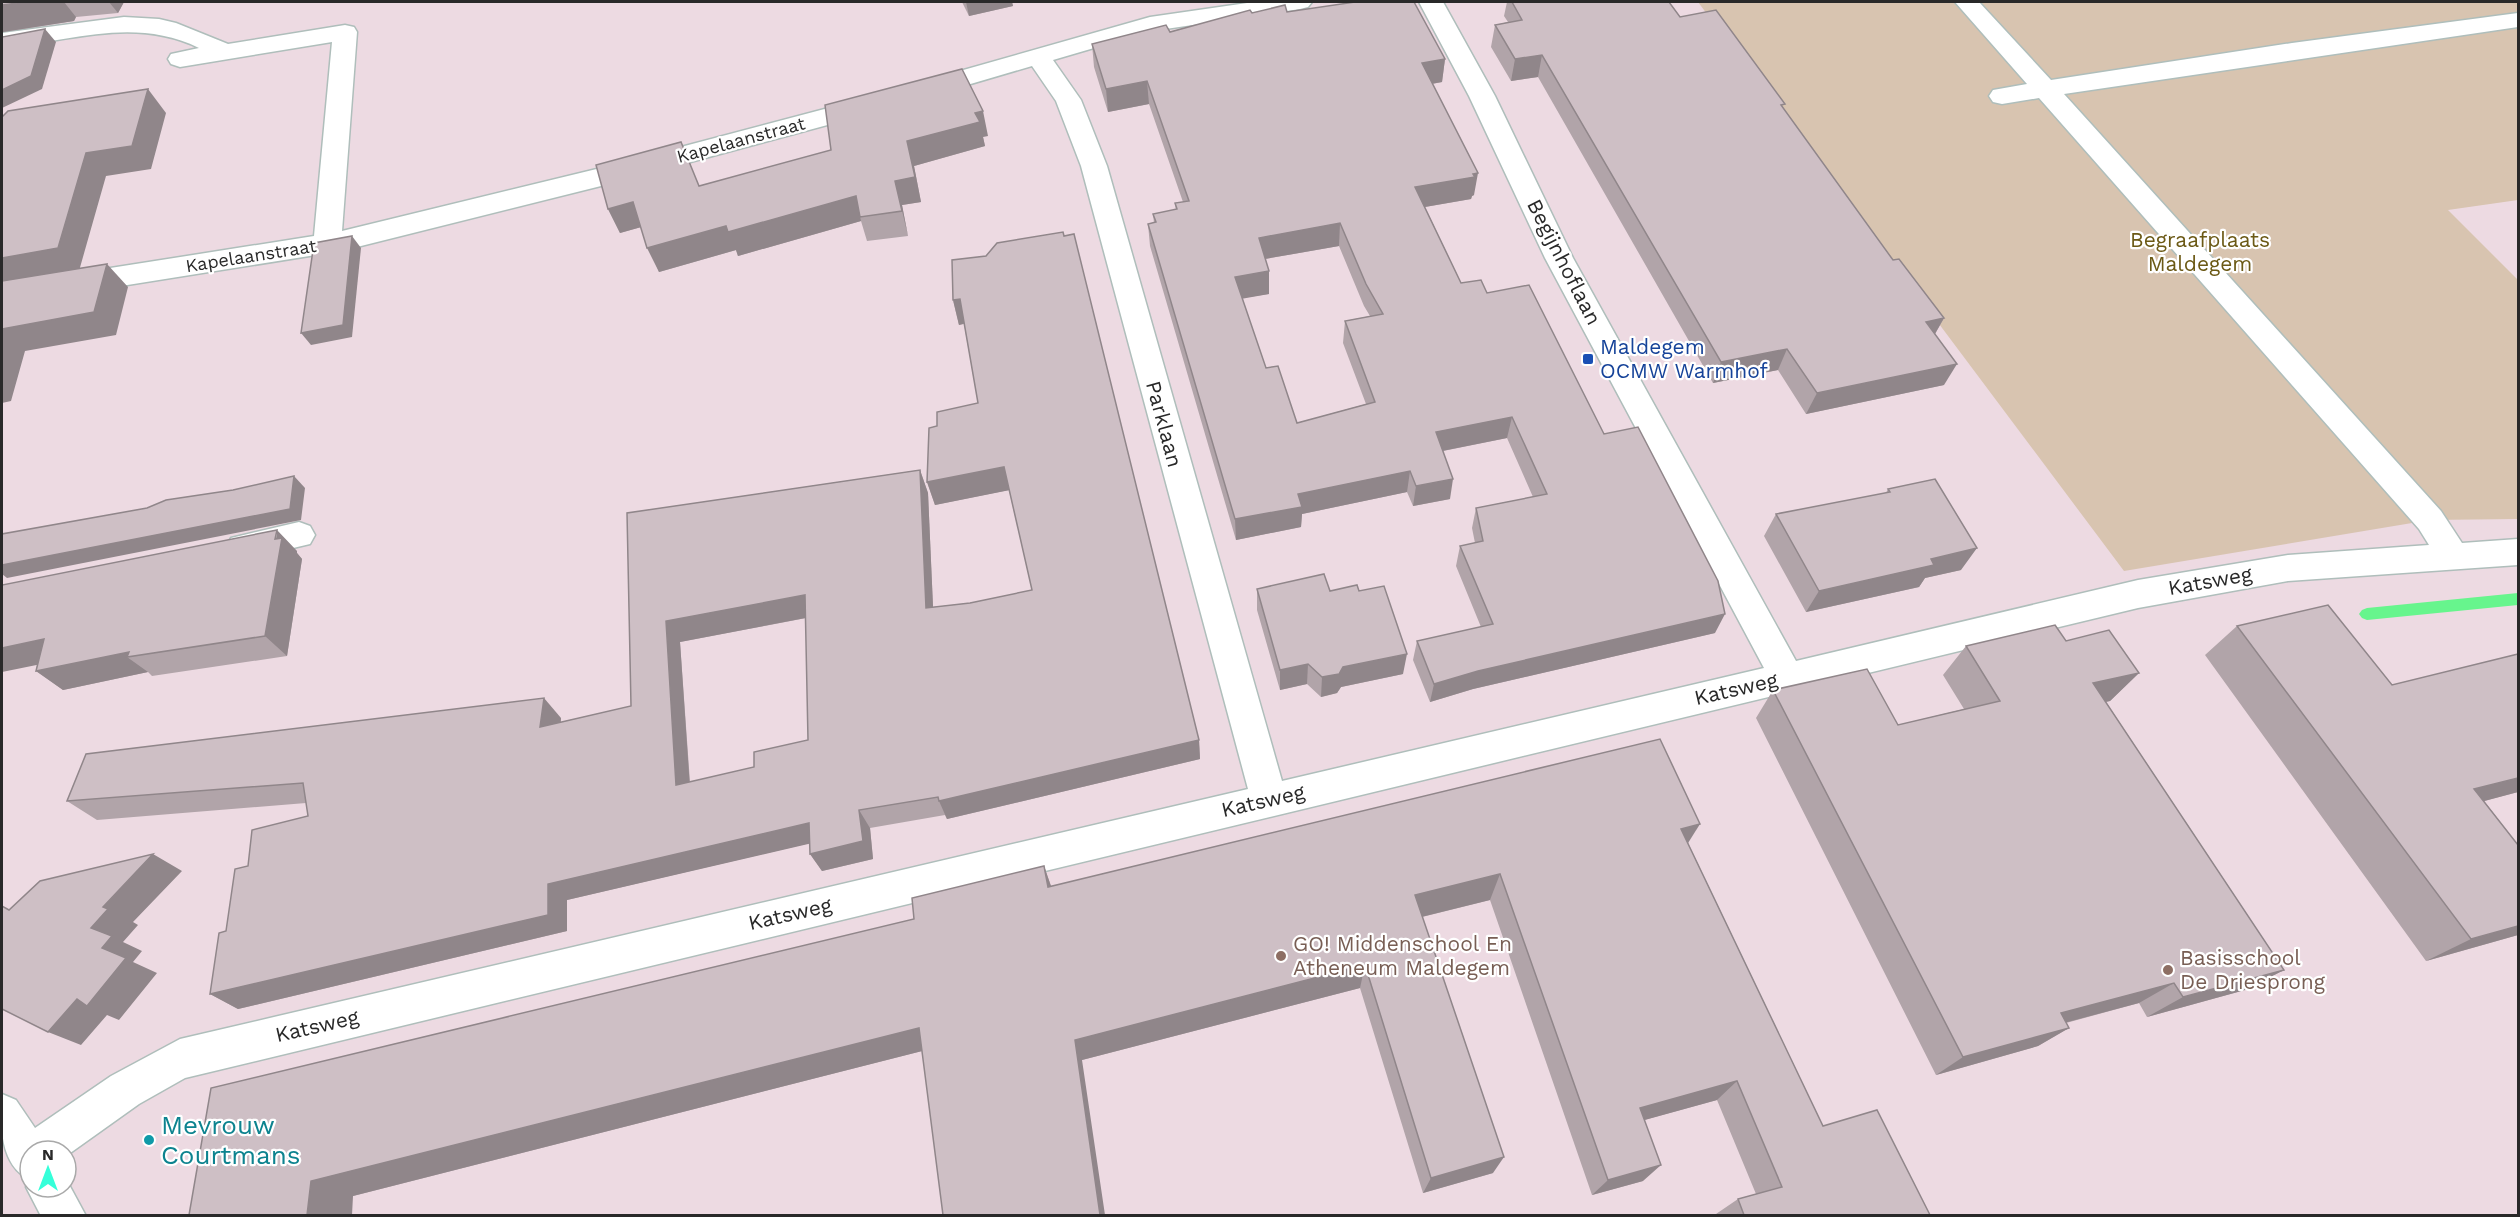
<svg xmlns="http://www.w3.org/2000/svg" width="2520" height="1217" viewBox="0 0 2520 1217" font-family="'Work Sans',sans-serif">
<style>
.cemetery{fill:#d8c4b0}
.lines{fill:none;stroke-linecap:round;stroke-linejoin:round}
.stream{fill:#67f58d;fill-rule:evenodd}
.minor-casing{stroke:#afbebb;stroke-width:3}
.minor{fill:#fff;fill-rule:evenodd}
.wall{fill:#b1a4a9;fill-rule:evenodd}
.shaded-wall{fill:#90868a}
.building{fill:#cebfc5;stroke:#90868a;stroke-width:1.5;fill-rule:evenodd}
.transit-dot{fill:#1a4fb4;stroke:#fff;stroke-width:2}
.education-dot{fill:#8d6e63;stroke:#fff;stroke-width:2}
.culture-dot{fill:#0f9aa8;stroke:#fff;stroke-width:2}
.labels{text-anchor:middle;stroke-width:4.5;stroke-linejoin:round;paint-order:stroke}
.far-street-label{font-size:18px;fill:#292929;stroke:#fff}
.park-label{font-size:21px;fill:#6b5915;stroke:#fff}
.street-label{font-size:21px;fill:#292929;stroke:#fff}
.transit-label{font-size:21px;fill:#164399;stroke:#fff;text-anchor:start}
.education-label{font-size:21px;fill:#785e54;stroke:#fff;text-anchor:start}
.near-culture-label{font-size:26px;fill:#0d838f;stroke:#fff;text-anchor:start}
</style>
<rect width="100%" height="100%" fill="#eddae2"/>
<path class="cemetery" d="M 1698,2 L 2518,2 L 2518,200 L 2448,210 L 2518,280 L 2518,519 L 2430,520 L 2124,571 Z"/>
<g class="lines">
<path class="stream" d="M 2518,593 L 2518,605 L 2367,620 L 2362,618 L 2359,614 L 2362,610 L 2367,608 Z"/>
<defs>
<g id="minor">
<path d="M 1254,2 L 1312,2 L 1308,7 L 1300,9 L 1152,31 L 1053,60 L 1081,100 L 1107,166 L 1282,781 L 1764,668 L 1545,258 L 1469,96 L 1419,2 L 1443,2 L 1495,96 L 1573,258 L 1796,661 L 2138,580 L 2288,555 L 2429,545 L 2419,529 L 2039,98 L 2002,104 L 1993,102 L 1989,96 L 1993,90 L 2027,84 L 1955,2 L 1979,2 L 2051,80 L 2292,43 L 2518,13 L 2518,27 L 2064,94 L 2441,511 L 2462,543 L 2518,539 L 2518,565 L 2288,581 L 2138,608 L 185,1078 L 139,1104 L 66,1156 L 66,1151 L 30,1151 L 30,1187 L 66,1187 L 66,1179 L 86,1216 L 41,1216 L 26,1187 L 29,1179 C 0,1165 0,1125 2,1094 L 16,1100 L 35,1128 L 111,1076 L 180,1039 L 1248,789 L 1081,166 L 1056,101 L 1032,66 L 923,98 L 914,96 L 910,90 L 914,84 L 1150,17 Z"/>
<path d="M 124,17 L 159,19 L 176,23 L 228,44 L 345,25 L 354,27 L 357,32 L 342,231 L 609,166 L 870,97 L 879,99 L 883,105 L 879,111 L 609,184 L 341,251 L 2,305 L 2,285 L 314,236 L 332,42 L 180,67 L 171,64 L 168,59 L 171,54 L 199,48 C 133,16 69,42 2,48 L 2,33 Z"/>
<path d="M 299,522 L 310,526 L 315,535 L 310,544 L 242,560 L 231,556 L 226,547 L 231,538 Z"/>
</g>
</defs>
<use href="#minor" class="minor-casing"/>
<use href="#minor" class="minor"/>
</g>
<g class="wall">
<path d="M 2,2 L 124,2 L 118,13 L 76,17 L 74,21 L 3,32 L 2,29 Z"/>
<path d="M 962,2 L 1012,2 L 1013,6 L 969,16 Z"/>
<path d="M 1507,2 L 1669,2 L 1680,17 L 1784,109 L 1893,260 L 1944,318 L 1935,334 L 1944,385 L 1806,414 L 1778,370 L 1713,383 L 1538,77 L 1511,81 L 1491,47 L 1495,25 L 1508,22 L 1504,16 Z"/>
<path d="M 1287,12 L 1445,59 L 1442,82 L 1432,84 L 1474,195 L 1472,196 L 1471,199 L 1425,207 L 1461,283 L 1487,293 L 1604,434 L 1715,633 L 1473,689 L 1430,702 L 1413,660 L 1417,641 L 1481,627 L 1456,566 L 1460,546 L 1475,543 L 1472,528 L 1476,508 L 1533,497 L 1507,438 L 1443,451 L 1450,499 L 1413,506 L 1407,492 L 1302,514 L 1301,527 L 1236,540 L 1150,246 L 1148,224 L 1154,223 L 1153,214 L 1176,210 L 1175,203 L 1183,202 L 1149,104 L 1108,112 L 1094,67 L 1092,44 L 1170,32 L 1252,13 ZM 1339,246 L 1364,306 L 1370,316 L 1345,321 L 1343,343 L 1366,404 L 1297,423 L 1266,368 L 1242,298 L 1269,294 L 1265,259 Z"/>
<path d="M 988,136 L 983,137 L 985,146 L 914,166 L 921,202 L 902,205 L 908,236 L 867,241 L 861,221 L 738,256 L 736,250 L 659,272 L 641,227 L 620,233 L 608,209 L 699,186 Z"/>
<path d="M 953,300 L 1199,740 L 1200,759 L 947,819 L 945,815 L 870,828 L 873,859 L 822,871 L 810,854 L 810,843 L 567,900 L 567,931 L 238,1009 L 210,994 L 226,931 L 248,866 L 308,816 L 306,803 L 97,820 L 67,801 L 561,718 L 561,722 L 631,706 L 627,513 L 920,470 L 928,493 L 933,607 L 970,603 L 1032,590 L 1009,490 L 935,505 L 927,482 L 937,426 L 978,403 L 964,324 L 959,325 ZM 806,618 L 808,740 L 754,767 L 690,782 L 680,642 Z"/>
<path d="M 1888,489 L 1961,570 L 1925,578 L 1919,587 L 1806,612 L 1764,536 L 1776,514 L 1886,493 Z"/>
<path d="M 297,551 L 297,553 L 302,559 L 287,656 L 152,676 L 148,672 L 63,690 L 36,671 L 37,665 Z"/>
<path d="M 1257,589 L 1359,591 L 1403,674 L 1341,687 L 1337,693 L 1321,697 L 1307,684 L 1280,690 L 1257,610 Z"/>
<path d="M 2237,626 L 2392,685 L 2518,654 L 2518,792 L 2484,801 L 2518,845 L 2518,935 L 2426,961 L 2205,655 Z"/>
<path d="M 2066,641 L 2139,673 L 2110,701 L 2106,702 L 2284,970 L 2245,990 L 2147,1017 L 2139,1003 L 2066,1023 L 2069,1028 L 2038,1046 L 1936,1075 L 1756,718 L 1773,690 L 1898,725 L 1964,709 L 1943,675 L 1966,646 Z"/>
<path d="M 1688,843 L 1823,1126 L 1930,1215 L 1717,1215 L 1716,1214 L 1738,1199 L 1756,1194 L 1717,1100 L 1644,1120 L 1643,1181 L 1592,1195 L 1490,900 L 1422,917 L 1493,1173 L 1423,1193 L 1360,988 L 1082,1060 L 922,1051 L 353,1196 L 189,1215 L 1044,866 L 1051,886 Z"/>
</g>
<g class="shaded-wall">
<path d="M 25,2 L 64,2 L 76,17 L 74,21 L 3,32 L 2,29 L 2,5 Z"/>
<path d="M 109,2 L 124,2 L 118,13 Z"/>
<path d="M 966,2 L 1012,2 L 1013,6 L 969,16 Z"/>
<path d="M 45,29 L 56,42 L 42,89 L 2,108 L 2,90 Z"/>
<path d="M 1542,55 L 1538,77 L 1511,81 L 1515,59 Z"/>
<path d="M 1445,59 L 1442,82 L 1419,86 L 1422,63 Z"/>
<path d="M 1147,81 L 1149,104 L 1108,112 L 1106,89 Z"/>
<path d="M 148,89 L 166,113 L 151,169 L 106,176 L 79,271 L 2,285 L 2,258 L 86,153 Z"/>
<path d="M 983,111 L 988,136 L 983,137 L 985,146 L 914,166 L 921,202 L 902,205 L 908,236 L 895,181 L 907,141 L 975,113 Z"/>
<path d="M 1478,173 L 1474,195 L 1472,196 L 1471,199 L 1413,209 L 1415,187 Z"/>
<path d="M 856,196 L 861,221 L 738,256 L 736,250 L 659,272 L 647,248 L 726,226 Z"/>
<path d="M 633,202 L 645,226 L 620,233 L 608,209 Z"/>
<path d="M 1340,223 L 1339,246 L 1259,260 L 1259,238 Z"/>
<path d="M 352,236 L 361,248 L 352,337 L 311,345 L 301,333 Z"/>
<path d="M 107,264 L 128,287 L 116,335 L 25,351 L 11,401 L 2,403 L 2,329 Z"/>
<path d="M 1269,271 L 1269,294 L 1235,300 L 1235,277 Z"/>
<path d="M 960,299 L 966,323 L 959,325 L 953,300 Z"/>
<path d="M 1944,318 L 1932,339 L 1926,322 Z"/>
<path d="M 1787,349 L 1778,370 L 1713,383 L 1721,362 Z"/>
<path d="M 1957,364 L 1944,385 L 1806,414 L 1817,393 Z"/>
<path d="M 1512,417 L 1507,438 L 1432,453 L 1436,432 Z"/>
<path d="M 1004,467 L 1010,490 L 935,505 L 927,482 Z"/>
<path d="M 920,470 L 928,493 L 934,629 L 926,608 Z"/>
<path d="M 1410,471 L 1407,492 L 1302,514 L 1301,527 L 1236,540 L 1235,519 L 1298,494 Z"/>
<path d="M 294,476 L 305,488 L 301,520 L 7,578 L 2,574 L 2,565 Z"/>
<path d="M 1453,479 L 1450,499 L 1413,506 L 1416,486 Z"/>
<path d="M 277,530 L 297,551 L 297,553 L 302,559 L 287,656 L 265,636 Z"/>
<path d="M 1977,548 L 1961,570 L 1925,578 L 1919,587 L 1806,612 L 1819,591 L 1931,559 Z"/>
<path d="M 805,595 L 816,616 L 680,642 L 691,803 L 676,785 L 666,621 Z"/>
<path d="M 1725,614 L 1715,633 L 1473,689 L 1430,702 L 1434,684 L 1478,671 Z"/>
<path d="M 44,639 L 71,658 L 2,672 L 2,648 Z"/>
<path d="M 129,652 L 127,657 L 148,672 L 63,690 L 36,671 Z"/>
<path d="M 1407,654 L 1403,674 L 1341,687 L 1337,693 L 1321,697 L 1322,677 L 1343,667 Z"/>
<path d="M 1308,664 L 1307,684 L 1280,690 L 1280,670 Z"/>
<path d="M 2139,673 L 2110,701 L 2065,710 L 2093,683 Z"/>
<path d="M 544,698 L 561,718 L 558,747 L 540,727 Z"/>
<path d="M 1199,740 L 1200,759 L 947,819 L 939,801 Z"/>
<path d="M 2518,778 L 2518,792 L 2432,815 L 2474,789 Z"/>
<path d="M 859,810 L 870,828 L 873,859 L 822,871 L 810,854 Z"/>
<path d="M 809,823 L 821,841 L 567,900 L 567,931 L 238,1009 L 210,994 L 548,884 Z"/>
<path d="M 1700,824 L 1683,851 L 1681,829 Z"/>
<path d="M 153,854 L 182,871 L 133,922 L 138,925 L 123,942 L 142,951 L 133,962 L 157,973 L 119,1020 L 107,1015 L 81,1045 L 48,1032 L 102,948 L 91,928 L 103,907 Z"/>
<path d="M 1044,866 L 1053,892 L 1048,887 Z"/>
<path d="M 1500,874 L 1490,900 L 1409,920 L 1415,895 Z"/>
<path d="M 2518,926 L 2518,935 L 2426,961 L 2471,939 Z"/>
<path d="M 1365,965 L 1360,988 L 1082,1060 L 1105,1215 L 1100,1215 L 1075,1040 Z"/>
<path d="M 2284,970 L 2245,990 L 2147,1017 L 2183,997 Z"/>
<path d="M 2174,983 L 2139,1003 L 2030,1032 L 2061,1013 Z"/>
<path d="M 919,1028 L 934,1048 L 353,1196 L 352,1215 L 307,1215 L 311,1181 Z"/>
<path d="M 2069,1028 L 2038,1046 L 1936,1075 L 1963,1057 Z"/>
<path d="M 1737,1081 L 1717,1100 L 1623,1126 L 1640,1108 Z"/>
<path d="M 1504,1157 L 1493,1173 L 1423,1193 L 1431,1178 Z"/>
<path d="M 1661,1165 L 1643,1181 L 1592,1195 L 1608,1180 Z"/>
</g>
<g class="building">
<path d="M 2,2 L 25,2 L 2,5 Z"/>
<path d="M 1355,2 L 1414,2 L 1445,59 L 1422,63 L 1478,173 L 1473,174 L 1475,177 L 1415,187 L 1461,283 L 1481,280 L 1487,293 L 1529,285 L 1604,434 L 1638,427 L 1718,581 L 1725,614 L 1478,671 L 1434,684 L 1417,641 L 1493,624 L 1460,546 L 1483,541 L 1476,508 L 1547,494 L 1512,417 L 1436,432 L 1453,479 L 1416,486 L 1410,471 L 1298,494 L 1302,507 L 1235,519 L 1148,224 L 1156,222 L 1153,214 L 1177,209 L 1175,203 L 1189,201 L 1147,81 L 1106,89 L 1092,44 L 1166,25 L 1170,32 L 1250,10 L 1252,13 L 1285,5 L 1287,12 ZM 1340,223 L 1366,284 L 1383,314 L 1345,321 L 1375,402 L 1297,423 L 1278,366 L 1266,368 L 1235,277 L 1269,271 L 1259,238 Z"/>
<path d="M 1512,2 L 1669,2 L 1680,17 L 1716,10 L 1785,104 L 1781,105 L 1893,260 L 1899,259 L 1944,318 L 1926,322 L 1957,364 L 1817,393 L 1787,349 L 1721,362 L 1542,55 L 1515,59 L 1495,25 L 1522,20 Z"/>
<path d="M 45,29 L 31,76 L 2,90 L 2,37 Z"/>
<path d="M 962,69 L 983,111 L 975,113 L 980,122 L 907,141 L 915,177 L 895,181 L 902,211 L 860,217 L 856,196 L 728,232 L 726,226 L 647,248 L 633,202 L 608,209 L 596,165 L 681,142 L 699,186 L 831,150 L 825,105 Z"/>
<path d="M 148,89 L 132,146 L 86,153 L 58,248 L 2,258 L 2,117 L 8,111 Z"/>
<path d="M 1063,232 L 1064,236 L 1074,234 L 1199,740 L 939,801 L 938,797 L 859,810 L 863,841 L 810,854 L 809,823 L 548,884 L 548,915 L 210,994 L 219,933 L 226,931 L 235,869 L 248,866 L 252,830 L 308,816 L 303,783 L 67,801 L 86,754 L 544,698 L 540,727 L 631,706 L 627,513 L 920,470 L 926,608 L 970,603 L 1032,590 L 1004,467 L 927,482 L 929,428 L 937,426 L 937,412 L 978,403 L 960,299 L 953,300 L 952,260 L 986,256 L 997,243 ZM 805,595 L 808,740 L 754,752 L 754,767 L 676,785 L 666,621 Z"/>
<path d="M 352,236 L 343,325 L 301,333 L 314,243 Z"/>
<path d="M 107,264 L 94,312 L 2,329 L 2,281 Z"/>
<path d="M 294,476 L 290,509 L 2,565 L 2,534 L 147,508 L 166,500 L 233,490 Z"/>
<path d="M 1935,479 L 1977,548 L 1931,559 L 1934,565 L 1819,591 L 1776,514 L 1890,492 L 1888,489 Z"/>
<path d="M 277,530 L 275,539 L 282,538 L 265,636 L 127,657 L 129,652 L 36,671 L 44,639 L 2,648 L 2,585 Z"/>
<path d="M 1324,574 L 1330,591 L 1357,585 L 1359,591 L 1384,586 L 1407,654 L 1343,667 L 1339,674 L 1322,677 L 1308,664 L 1280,670 L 1257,589 Z"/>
<path d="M 2328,605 L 2392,685 L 2518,654 L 2518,778 L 2474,789 L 2518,845 L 2518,926 L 2471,939 L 2237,626 Z"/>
<path d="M 2055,625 L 2066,641 L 2109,630 L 2139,673 L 2093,683 L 2284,970 L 2183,997 L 2174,983 L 2061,1013 L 2069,1028 L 1963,1057 L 1773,690 L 1867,669 L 1898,725 L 2000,701 L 1966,646 Z"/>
<path d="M 1660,739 L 1700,824 L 1681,829 L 1823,1126 L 1877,1110 L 1930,1215 L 1744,1215 L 1738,1199 L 1782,1187 L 1737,1081 L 1640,1108 L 1661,1165 L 1608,1180 L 1500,874 L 1415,895 L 1504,1157 L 1431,1178 L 1365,965 L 1075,1040 L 1100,1215 L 943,1215 L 919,1028 L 311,1181 L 307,1215 L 189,1215 L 211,1088 L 914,919 L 912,898 L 1044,866 L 1048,887 Z"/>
<path d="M 153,854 L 103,907 L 108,909 L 91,928 L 112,936 L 102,948 L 126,958 L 87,1006 L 77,999 L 48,1032 L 2,1009 L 2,906 L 9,910 L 40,881 Z"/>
</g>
<rect class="transit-dot" x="1582" y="353" width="12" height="12" rx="3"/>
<g class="education-dot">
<circle cx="1281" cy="956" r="6"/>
<circle cx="2168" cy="970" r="6"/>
</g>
<circle class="culture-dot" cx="149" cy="1140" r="6"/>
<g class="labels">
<g class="far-street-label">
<text transform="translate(741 140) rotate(-15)" y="6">Kapelaanstraat</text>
<text transform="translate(251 256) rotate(-9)" y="6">Kapelaanstraat</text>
</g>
<g class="park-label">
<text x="2200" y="247">Begraafplaats<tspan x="2200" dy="24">Maldegem</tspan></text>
</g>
<g class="street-label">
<text transform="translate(1564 262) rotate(63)" y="7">Begijnhoflaan</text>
<text transform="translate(1164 424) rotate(75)" y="7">Parklaan</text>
<text transform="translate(2210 581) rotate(-10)" y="7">Katsweg</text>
<text transform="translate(1736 689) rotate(-13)" y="7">Katsweg</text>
<text transform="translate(1263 801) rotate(-13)" y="7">Katsweg</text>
<text transform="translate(790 914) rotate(-13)" y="7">Katsweg</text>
<text transform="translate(317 1026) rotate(-13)" y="7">Katsweg</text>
</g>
<g class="transit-label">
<text x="1600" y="354">Maldegem<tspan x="1600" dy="24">OCMW Warmhof</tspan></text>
</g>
<g class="education-label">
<text x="1293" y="951">GO! Middenschool En<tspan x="1293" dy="24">Atheneum Maldegem</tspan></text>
<text x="2180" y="965">Basisschool<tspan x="2180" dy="24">De Driesprong</tspan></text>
</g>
<g class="near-culture-label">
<text x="161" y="1134">Mevrouw<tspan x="161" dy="30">Courtmans</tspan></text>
</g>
</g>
<rect width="2520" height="1217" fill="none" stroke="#292929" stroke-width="6"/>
<g transform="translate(48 1169)"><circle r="28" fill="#ffffff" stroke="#a9a9a9" stroke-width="1.5"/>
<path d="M0-4.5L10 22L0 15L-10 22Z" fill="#35ffd9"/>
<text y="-9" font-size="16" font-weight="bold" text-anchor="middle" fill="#292929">N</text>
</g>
</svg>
